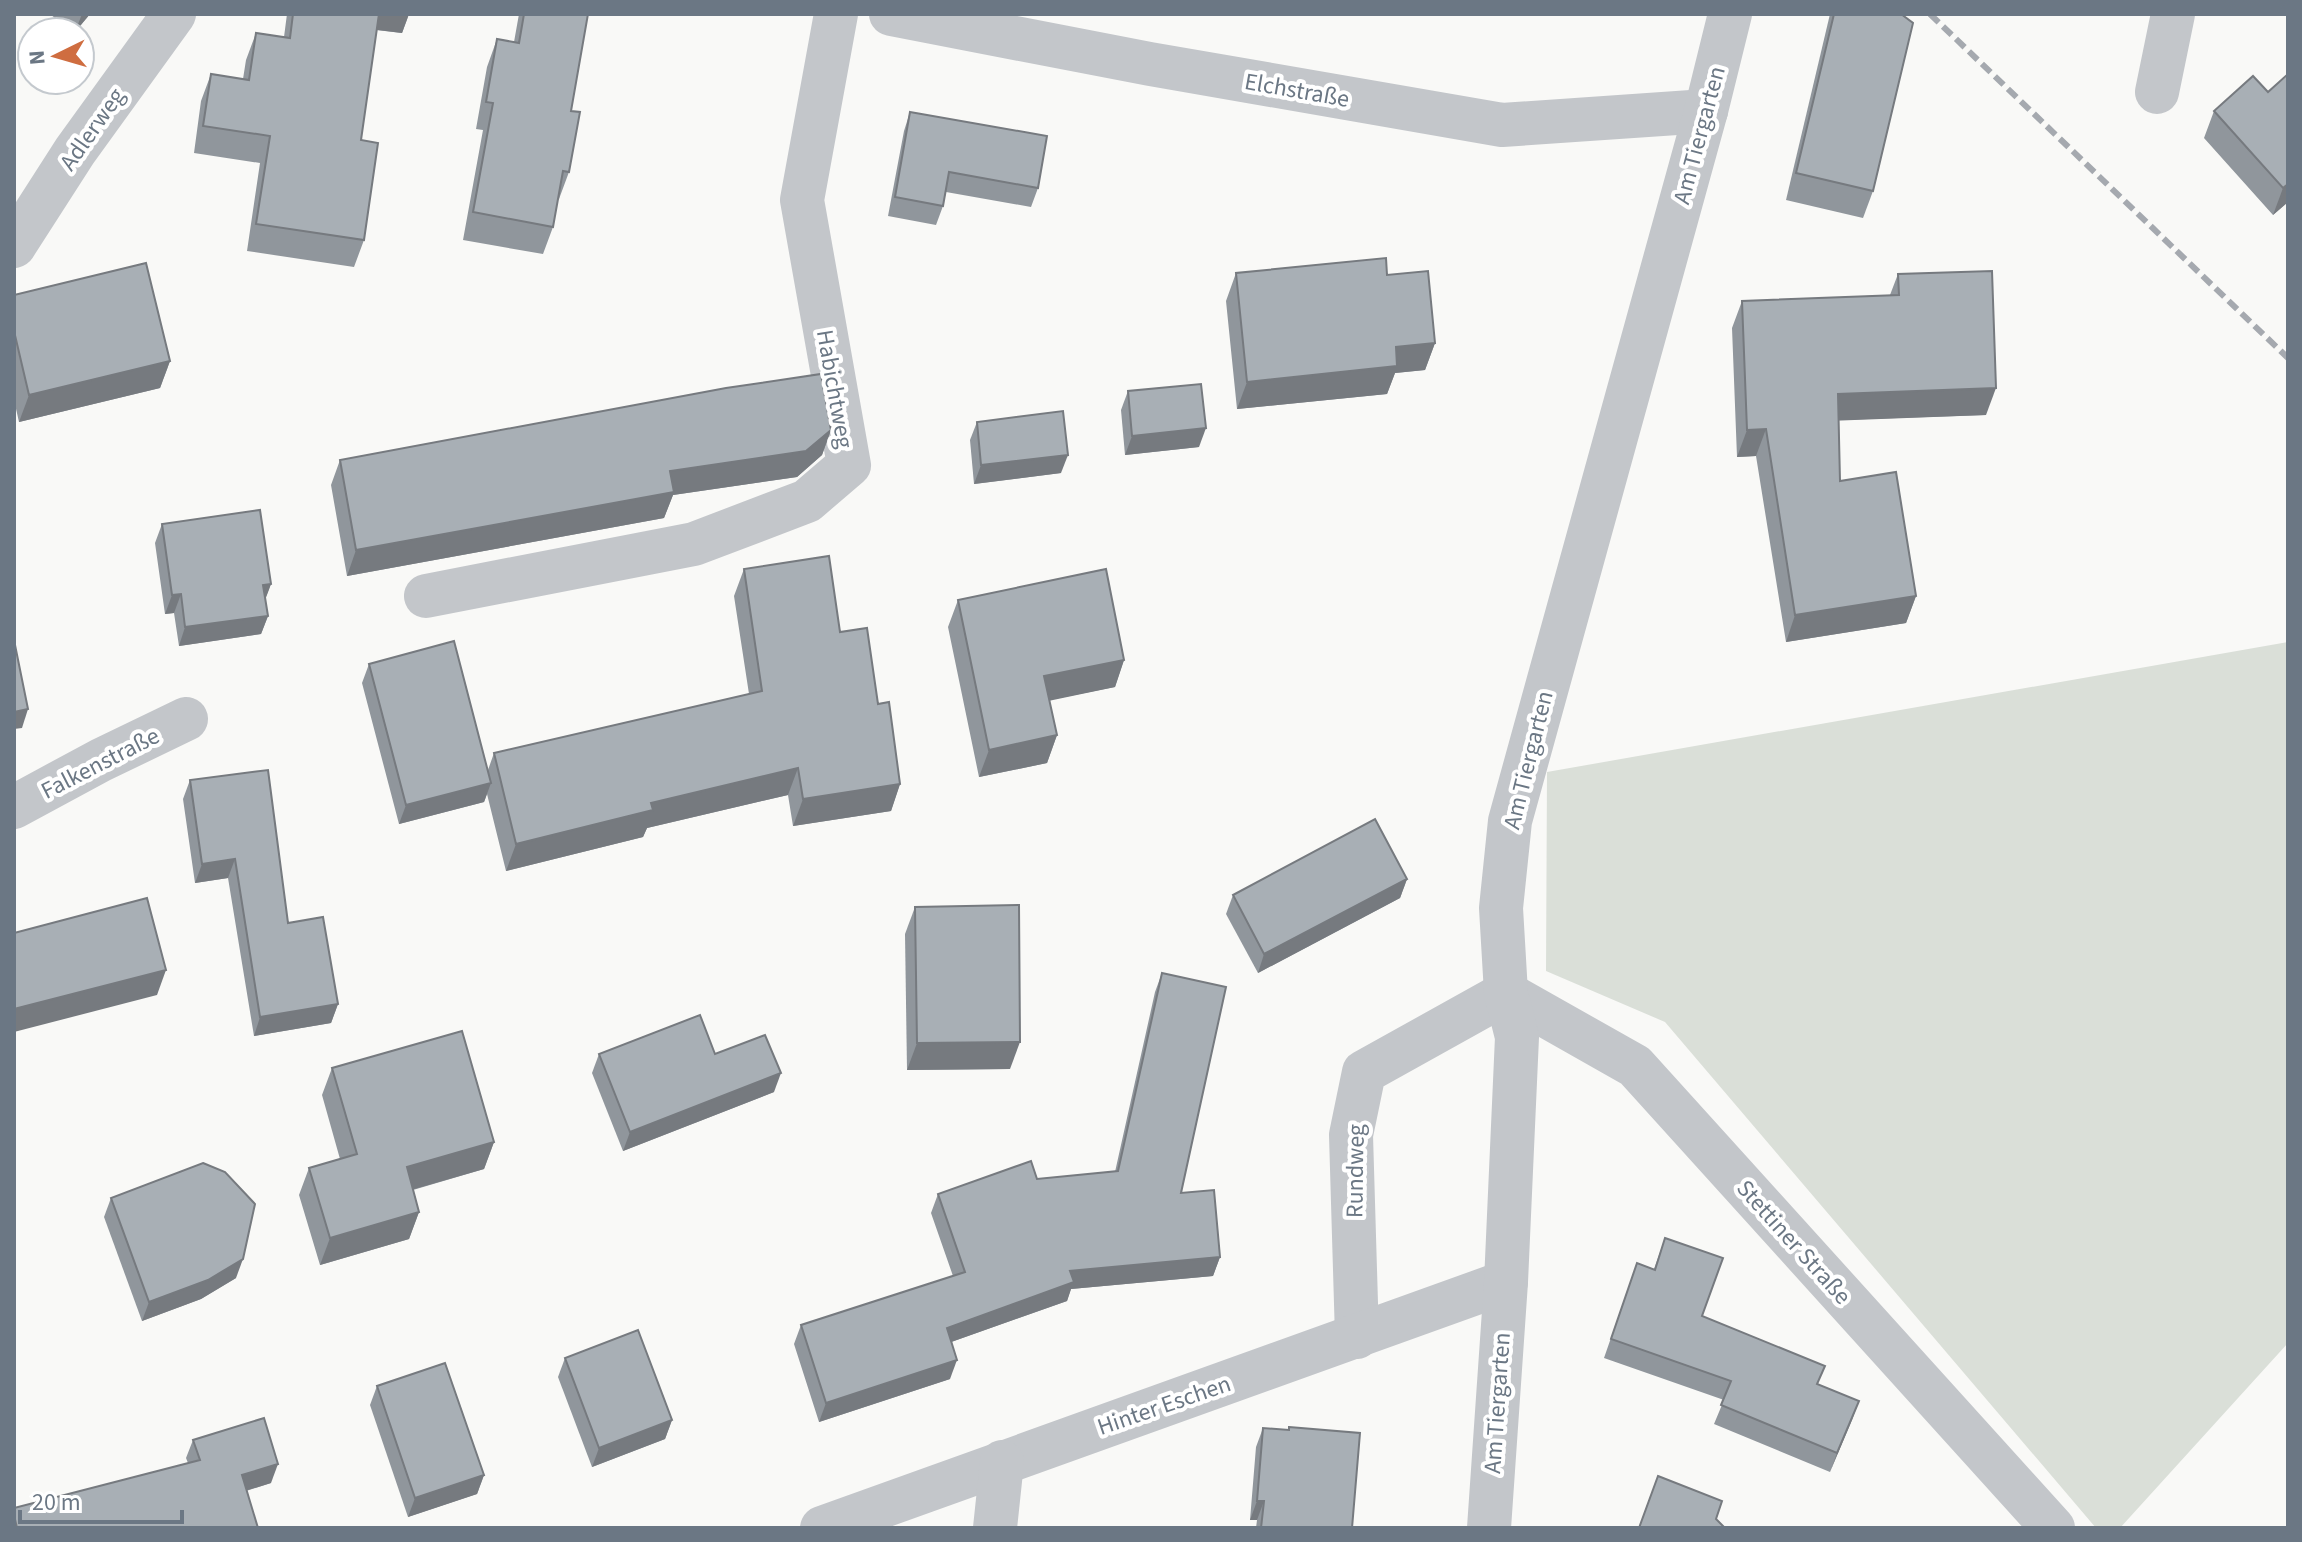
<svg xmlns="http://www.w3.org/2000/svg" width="2302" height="1542" viewBox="0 0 2302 1542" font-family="'Source Sans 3',sans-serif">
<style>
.green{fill:#dadfd8}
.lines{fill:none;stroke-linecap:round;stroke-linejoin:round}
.street{stroke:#c3c6ca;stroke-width:44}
.rail{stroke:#a5a9af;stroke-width:6;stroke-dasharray:12 6;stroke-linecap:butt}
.wall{fill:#90969c}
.shaded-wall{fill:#767a7f}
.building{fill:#a8afb5;stroke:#767a7f;stroke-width:2}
.labels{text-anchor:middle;stroke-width:8;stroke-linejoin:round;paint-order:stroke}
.street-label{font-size:24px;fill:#6b7784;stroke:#fff}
</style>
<rect width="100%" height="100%" fill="#f9f9f7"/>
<path class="green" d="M 2288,642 L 2288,1343 L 2120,1528 L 2096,1528 L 1665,1022 L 1546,971 L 1547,772 Z"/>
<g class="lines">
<g class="street">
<path d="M 891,14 L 1150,64 L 1502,125 L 1706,111"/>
<path d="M 2157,92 L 2173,14"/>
<path d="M 14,246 L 75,151 L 174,14"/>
<path d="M 426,596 L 694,544 L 807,501 L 849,465 L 802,200 L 836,14"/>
<path d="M 14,807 L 101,760 L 186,719"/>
<path d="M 1357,1337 L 1351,1135 L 1364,1072 L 1506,993 L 1635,1066 L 2053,1528"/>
<path d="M 822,1528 L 1506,1282"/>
<path d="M 995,1528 L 1002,1462"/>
<path d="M 1489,1528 L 1506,1282 L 1517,1037 L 1506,993 L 1501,908 L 1510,821 L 1706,111 L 1730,14"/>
</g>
<path class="rail" d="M 1930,14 L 2288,358"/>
</g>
<g class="wall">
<path d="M 50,14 L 90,14 L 75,32 L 72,32 Z"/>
<path d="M 287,14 L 409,14 L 402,33 L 376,30 L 361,140 L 364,240 L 354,267 L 247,251 L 260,163 L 194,153 L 201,101 L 211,74 L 243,79 L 246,60 L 256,33 L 284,37 Z"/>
<path d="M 519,14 L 588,14 L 571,111 L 569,172 L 559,199 L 558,199 L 553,227 L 543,254 L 463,240 L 483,130 L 476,129 L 487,67 L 497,39 L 514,42 Z"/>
<path d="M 1830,14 L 1901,14 L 1873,191 L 1863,218 L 1786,200 Z"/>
<path d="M 2288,74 L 2288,202 L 2273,215 L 2204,138 L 2214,111 L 2268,92 Z"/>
<path d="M 910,112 L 1038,188 L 1031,207 L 946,192 L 943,206 L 936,225 L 888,216 L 904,131 Z"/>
<path d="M 1236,273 L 1387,275 L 1435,343 L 1425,370 L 1395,373 L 1387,394 L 1237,409 L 1226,301 Z"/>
<path d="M 1898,274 L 1986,415 L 1839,420 L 1840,481 L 1916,596 L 1906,623 L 1786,642 L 1756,456 L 1737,457 L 1732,328 L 1742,301 L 1890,295 Z"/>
<path d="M 14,295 L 170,361 L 160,388 L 19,422 L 14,400 Z"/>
<path d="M 1128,391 L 1199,447 L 1125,455 L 1121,410 Z"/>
<path d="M 977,422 L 1061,473 L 974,484 L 970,440 Z"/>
<path d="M 831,430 L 822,455 L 797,477 L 673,495 L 664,518 L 347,576 L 331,485 L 340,460 Z"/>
<path d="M 162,524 L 271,584 L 265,599 L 268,616 L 261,634 L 179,646 L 174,613 L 165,614 L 155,543 Z"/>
<path d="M 744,569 L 840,632 L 878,704 L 900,784 L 891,811 L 793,826 L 788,795 L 647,828 L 643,837 L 506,871 L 487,794 L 484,802 L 399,824 L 362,683 L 369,664 L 488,770 L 494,753 L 749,694 L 734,596 Z"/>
<path d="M 958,600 L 1124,660 L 1115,687 L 1049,700 L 1057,735 L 1047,763 L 979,777 L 948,627 Z"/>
<path d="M 190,780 L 288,923 L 338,1004 L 331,1023 L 254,1036 L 228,878 L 195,883 L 183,799 Z"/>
<path d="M 1407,879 L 1400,898 L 1258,973 L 1226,914 L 1233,895 Z"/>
<path d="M 915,907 L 1010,1069 L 907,1070 L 905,934 Z"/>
<path d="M 1162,973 L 1181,1193 L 1220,1257 L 1213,1276 L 1071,1289 L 1067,1301 L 951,1342 L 950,1379 L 819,1422 L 794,1344 L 801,1325 L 953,1276 L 931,1213 L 938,1194 L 1037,1179 L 1115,1172 L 1155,992 Z"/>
<path d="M 599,1054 L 774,1092 L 623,1151 L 592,1073 Z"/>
<path d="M 332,1068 L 494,1142 L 484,1169 L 413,1190 L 419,1212 L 409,1239 L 320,1265 L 299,1195 L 309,1168 L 340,1159 L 322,1095 Z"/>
<path d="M 111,1198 L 236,1278 L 201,1299 L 142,1321 L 104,1217 Z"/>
<path d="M 1665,1238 L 1702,1316 L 1818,1384 L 1859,1401 L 1830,1472 L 1714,1424 L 1724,1400 L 1604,1358 L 1637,1263 L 1654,1269 Z"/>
<path d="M 565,1358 L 672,1420 L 665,1439 L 592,1467 L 558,1377 Z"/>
<path d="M 377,1386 L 484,1475 L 477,1494 L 408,1517 L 370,1405 Z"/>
<path d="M 1289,1427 L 1352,1528 L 1256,1528 L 1257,1520 L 1250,1520 L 1256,1447 L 1263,1428 L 1288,1430 Z"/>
<path d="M 193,1440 L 271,1483 L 246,1491 L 258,1528 L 14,1528 L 14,1508 L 188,1463 L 186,1458 Z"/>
</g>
<g class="shaded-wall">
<path d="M 82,14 L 90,14 L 75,32 Z"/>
<path d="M 376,14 L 409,14 L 402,33 L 370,29 Z"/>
<path d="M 2288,184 L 2288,202 L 2273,215 L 2283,188 Z"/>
<path d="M 1435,343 L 1425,370 L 1395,373 L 1387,394 L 1237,409 L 1247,382 L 1396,347 Z"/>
<path d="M 170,361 L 160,388 L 19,422 L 29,395 Z"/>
<path d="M 1996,388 L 1986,415 L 1828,421 L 1838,394 Z"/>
<path d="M 1206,428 L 1199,447 L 1125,455 L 1132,436 Z"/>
<path d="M 1766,429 L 1756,456 L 1737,457 L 1747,430 Z"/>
<path d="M 831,430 L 822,455 L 797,477 L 673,495 L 664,518 L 347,576 L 356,550 Z"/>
<path d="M 1068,455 L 1061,473 L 974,484 L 981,465 Z"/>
<path d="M 271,584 L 264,603 L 263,585 Z"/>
<path d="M 181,594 L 174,613 L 165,614 L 172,595 Z"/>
<path d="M 1916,596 L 1906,623 L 1786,642 L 1795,615 Z"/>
<path d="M 268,616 L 261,634 L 179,646 L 185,627 Z"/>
<path d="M 1124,660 L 1115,687 L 1034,704 L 1044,676 Z"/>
<path d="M 28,709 L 22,728 L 14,729 L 14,712 Z"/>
<path d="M 1057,735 L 1047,763 L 979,777 L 989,750 Z"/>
<path d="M 798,768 L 788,795 L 647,828 L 643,837 L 506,871 L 516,844 L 651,803 Z"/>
<path d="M 491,783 L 484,802 L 399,824 L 406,805 Z"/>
<path d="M 900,784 L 891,811 L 793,826 L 803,799 Z"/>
<path d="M 235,859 L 228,878 L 195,883 L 202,864 Z"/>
<path d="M 1407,879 L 1400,898 L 1258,973 L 1264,954 Z"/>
<path d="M 166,970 L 157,995 L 14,1032 L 14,1009 Z"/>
<path d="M 338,1004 L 331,1023 L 254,1036 L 260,1017 Z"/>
<path d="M 1020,1042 L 1010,1069 L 907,1070 L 917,1043 Z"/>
<path d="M 781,1073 L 774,1092 L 623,1151 L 630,1132 Z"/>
<path d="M 494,1142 L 484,1169 L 397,1194 L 407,1167 Z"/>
<path d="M 419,1212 L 409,1239 L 320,1265 L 330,1238 Z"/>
<path d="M 1220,1257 L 1213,1276 L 1071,1289 L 1067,1301 L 940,1346 L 947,1328 L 1070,1271 Z"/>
<path d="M 243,1259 L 236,1278 L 201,1299 L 142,1321 L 149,1302 Z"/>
<path d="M 957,1360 L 950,1379 L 819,1422 L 826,1403 Z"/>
<path d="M 1859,1401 L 1852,1420 L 1830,1472 L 1837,1453 Z"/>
<path d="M 672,1420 L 665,1439 L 592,1467 L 599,1448 Z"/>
<path d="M 278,1464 L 271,1483 L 235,1494 L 242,1475 Z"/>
<path d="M 484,1475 L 477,1494 L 408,1517 L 415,1498 Z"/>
<path d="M 1257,1501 L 1264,1501 L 1257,1520 L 1250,1520 Z"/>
</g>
<g class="building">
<path d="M 293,14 L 379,14 L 361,140 L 378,143 L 364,240 L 256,224 L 270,136 L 203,126 L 211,74 L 249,80 L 256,33 L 290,38 Z"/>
<path d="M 524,14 L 588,14 L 571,111 L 580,112 L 569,172 L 563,171 L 553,227 L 473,212 L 493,103 L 486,102 L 497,39 L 519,43 Z"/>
<path d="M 1834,14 L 1901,14 L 1913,23 L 1873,191 L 1796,173 Z"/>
<path d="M 2288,74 L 2288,184 L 2283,188 L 2214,111 L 2253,76 L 2268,92 Z"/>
<path d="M 910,112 L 1047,136 L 1038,188 L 949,172 L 943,206 L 895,197 Z"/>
<path d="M 1386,258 L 1387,275 L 1428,271 L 1435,343 L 1396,347 L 1397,366 L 1247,382 L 1236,273 Z"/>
<path d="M 146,263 L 170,361 L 29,395 L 14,331 L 14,295 Z"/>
<path d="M 1992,271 L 1996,388 L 1838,394 L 1840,481 L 1896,472 L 1916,596 L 1795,615 L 1766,429 L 1747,430 L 1742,301 L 1899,295 L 1898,274 Z"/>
<path d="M 821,374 L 831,430 L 806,451 L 670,471 L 674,492 L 356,550 L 340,460 L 726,388 Z"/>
<path d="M 1201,384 L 1206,428 L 1132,436 L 1128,391 Z"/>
<path d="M 1063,411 L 1068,455 L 981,465 L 977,422 Z"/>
<path d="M 260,510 L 271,584 L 263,585 L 268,616 L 185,627 L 181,594 L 172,595 L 162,524 Z"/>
<path d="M 829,556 L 840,632 L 867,628 L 878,704 L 889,702 L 900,784 L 803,799 L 798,768 L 651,803 L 653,810 L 516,844 L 494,753 L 762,691 L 744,569 Z"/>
<path d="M 1106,569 L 1124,660 L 1044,676 L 1057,735 L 989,750 L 958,600 Z"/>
<path d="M 14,640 L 28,709 L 14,712 Z"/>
<path d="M 454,641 L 491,783 L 406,805 L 369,664 Z"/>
<path d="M 268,770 L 288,923 L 323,917 L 338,1004 L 260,1017 L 235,859 L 202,864 L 190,780 Z"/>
<path d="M 1375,819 L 1407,879 L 1264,954 L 1233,895 Z"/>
<path d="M 147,898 L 166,970 L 14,1009 L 14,933 Z"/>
<path d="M 1019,905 L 1020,1042 L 917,1043 L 915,907 Z"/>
<path d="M 1162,973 L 1226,987 L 1181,1193 L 1214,1190 L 1220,1257 L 1070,1271 L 1074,1282 L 947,1328 L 957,1360 L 826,1403 L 801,1325 L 965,1272 L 938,1194 L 1031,1161 L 1037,1179 L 1118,1171 Z"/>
<path d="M 700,1015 L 715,1054 L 765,1035 L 781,1073 L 630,1132 L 599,1054 Z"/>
<path d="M 462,1031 L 494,1142 L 407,1167 L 419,1212 L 330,1238 L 309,1168 L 357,1154 L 332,1068 Z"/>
<path d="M 203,1163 L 225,1172 L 255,1204 L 243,1259 L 208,1280 L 149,1302 L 111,1198 Z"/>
<path d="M 1665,1238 L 1723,1258 L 1702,1316 L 1825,1366 L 1817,1384 L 1859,1401 L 1837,1453 L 1721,1405 L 1731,1381 L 1611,1339 L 1637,1263 L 1655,1270 Z"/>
<path d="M 638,1330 L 672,1420 L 599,1448 L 565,1358 Z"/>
<path d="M 445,1363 L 484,1475 L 415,1498 L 377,1386 Z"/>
<path d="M 264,1418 L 278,1464 L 242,1475 L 258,1528 L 17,1528 L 14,1515 L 14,1508 L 200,1460 L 193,1440 Z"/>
<path d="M 1289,1427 L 1360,1433 L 1352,1528 L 1261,1528 L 1264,1501 L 1257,1501 L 1263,1428 L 1289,1430 Z"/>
<path d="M 1658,1476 L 1722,1501 L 1716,1519 L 1725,1528 L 1639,1528 Z"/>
</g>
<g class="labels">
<g class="street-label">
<text transform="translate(1297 90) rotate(10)" y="8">Elchstraße</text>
<text transform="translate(92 129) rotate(-55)" y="8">Adlerweg</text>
<text transform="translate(1699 135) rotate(-75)" y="8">Am Tiergarten</text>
<text transform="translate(835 389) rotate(80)" y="8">Habichtweg</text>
<text transform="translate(1528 760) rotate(-76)" y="8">Am Tiergarten</text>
<text transform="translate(100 763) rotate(-27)" y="8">Falkenstraße</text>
<text transform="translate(1355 1171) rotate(-89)" y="8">Rundweg</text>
<text transform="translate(1794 1242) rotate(48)" y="8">Stettiner Straße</text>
<text transform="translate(1497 1403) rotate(-86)" y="8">Am Tiergarten</text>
<text transform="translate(1164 1405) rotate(-19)" y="8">Hinter Eschen</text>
</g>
</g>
<rect width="2302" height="1542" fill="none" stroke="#6b7784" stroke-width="32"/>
<g transform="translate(56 56) rotate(265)"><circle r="38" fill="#ffffff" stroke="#c4c9ce" stroke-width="2"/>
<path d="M0-6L14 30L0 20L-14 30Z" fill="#cf6d40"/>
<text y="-12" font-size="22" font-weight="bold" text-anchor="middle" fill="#6b7784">N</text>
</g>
<path d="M20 1510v12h162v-12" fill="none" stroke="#6b7784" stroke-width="4"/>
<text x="32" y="1510" font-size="24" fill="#6b7784" stroke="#ffffff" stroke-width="6" paint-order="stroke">20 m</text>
</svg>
